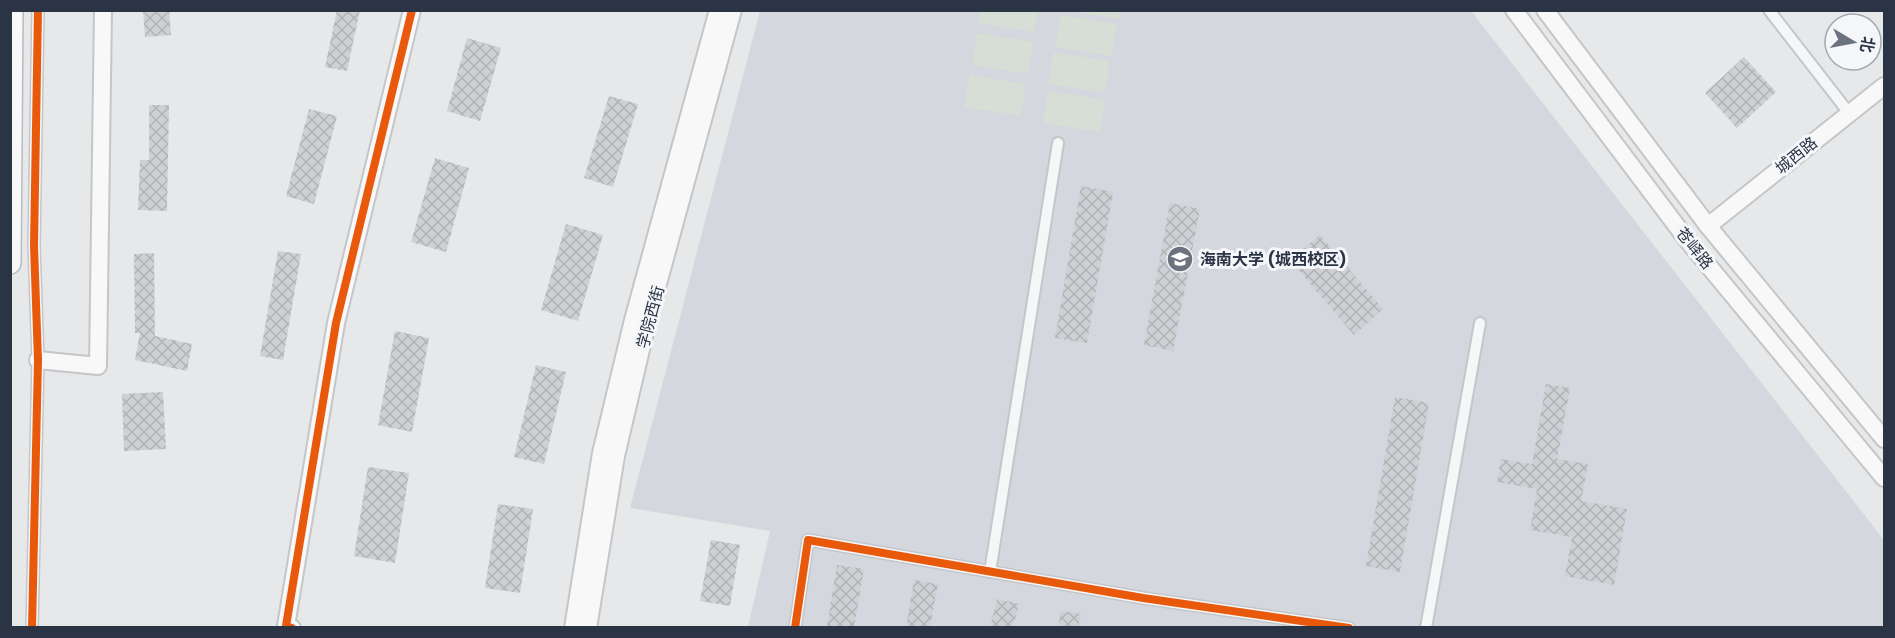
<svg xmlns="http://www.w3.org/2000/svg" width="1895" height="638" viewBox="0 0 1895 638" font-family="Poppins,'Noto Sans SC',sans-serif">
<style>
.built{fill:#d4d7dd}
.garden{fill:#d6ded6}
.building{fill:url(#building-cross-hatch)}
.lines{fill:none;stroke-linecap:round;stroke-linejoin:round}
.street-casing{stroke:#c4c6c8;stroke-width:14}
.secondary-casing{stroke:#c4c6c8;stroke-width:20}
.highway-casing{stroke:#b8bbbf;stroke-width:24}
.street{stroke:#f5f6f7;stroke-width:10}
.secondary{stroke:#f8f8f8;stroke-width:16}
.highway{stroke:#f8f8f8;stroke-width:21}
.cycleway-casing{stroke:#f4f6f9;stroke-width:11}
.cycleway{stroke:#e8590c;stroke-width:8}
.labels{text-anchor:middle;stroke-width:6;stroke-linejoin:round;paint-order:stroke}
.street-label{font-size:16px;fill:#2b3445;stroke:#f4f6f9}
.poi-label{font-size:16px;font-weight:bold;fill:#2b3445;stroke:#f4f6f9;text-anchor:start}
</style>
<defs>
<pattern id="building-cross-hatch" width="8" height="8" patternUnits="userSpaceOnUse" patternTransform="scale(1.5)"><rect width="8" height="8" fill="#ced0d3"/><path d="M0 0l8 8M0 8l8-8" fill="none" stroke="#b1b3b6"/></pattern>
</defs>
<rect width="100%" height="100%" fill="#e6e8ea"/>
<path class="built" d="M 760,11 L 1471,11 L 1884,540 L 1884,627 L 748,627 L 770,531 L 630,508 Z"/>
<g class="garden">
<path d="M 980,11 L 1038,11 L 1034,32 L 978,23 Z"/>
<path d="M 1068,11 L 1120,10 L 1120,11 L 1119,19 Z"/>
<path d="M 1061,15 L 1117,24 L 1112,56 L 1055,47 Z"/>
<path d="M 977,33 L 1033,42 L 1028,74 L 972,65 Z"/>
<path d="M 1054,52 L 1110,61 L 1105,93 L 1048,84 Z"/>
<path d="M 970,75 L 1026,84 L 1021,116 L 964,107 Z"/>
<path d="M 1048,91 L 1105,100 L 1100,132 L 1043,123 Z"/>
</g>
<g class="building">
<path d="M 143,10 L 169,10 L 171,35 L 145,37 Z"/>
<path d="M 337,10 L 360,10 L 347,71 L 325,67 Z"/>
<path d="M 467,38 L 501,48 L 480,121 L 447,111 Z"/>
<path d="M 1744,57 L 1776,92 L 1737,128 L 1705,93 Z"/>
<path d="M 609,96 L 638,104 L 613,187 L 584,178 Z"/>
<path d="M 149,105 L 169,105 L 167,211 L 138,210 L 140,160 L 149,160 Z"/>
<path d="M 309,109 L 337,116 L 314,204 L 286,196 Z"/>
<path d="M 435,158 L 469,168 L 446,252 L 411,242 Z"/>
<path d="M 1081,186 L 1113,192 L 1087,343 L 1055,338 Z"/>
<path d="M 1170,203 L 1200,209 L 1173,351 L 1144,345 Z"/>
<path d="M 566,224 L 603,235 L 578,321 L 541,310 Z"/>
<path d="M 1320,235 L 1383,309 L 1354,335 L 1290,260 Z"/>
<path d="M 278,251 L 301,254 L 283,360 L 260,356 Z"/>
<path d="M 154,253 L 155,336 L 192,344 L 187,371 L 135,360 L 140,333 L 135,333 L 134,254 Z"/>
<path d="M 395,331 L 429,338 L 412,432 L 378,425 Z"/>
<path d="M 536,365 L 566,372 L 544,464 L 514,457 Z"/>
<path d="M 1546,384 L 1570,388 L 1557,459 L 1588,464 L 1581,501 L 1627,509 L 1614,585 L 1565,576 L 1572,537 L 1530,530 L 1537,489 L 1497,482 L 1501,459 L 1532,464 Z"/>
<path d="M 163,392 L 166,449 L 124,451 L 122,394 Z"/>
<path d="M 1395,397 L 1429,403 L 1400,572 L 1366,566 Z"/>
<path d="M 368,467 L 409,473 L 395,563 L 354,556 Z"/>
<path d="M 498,504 L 533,509 L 520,593 L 485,588 Z"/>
<path d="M 711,540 L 740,545 L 730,606 L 700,601 Z"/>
<path d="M 837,565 L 864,569 L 854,627 L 827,627 Z"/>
<path d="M 914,580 L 938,584 L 930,627 L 906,627 Z"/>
<path d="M 997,599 L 1019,604 L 1013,627 L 990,627 Z"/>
<path d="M 1061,611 L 1081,614 L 1078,627 L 1058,627 Z"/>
</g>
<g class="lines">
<defs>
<g id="street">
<path d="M 1769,10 L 1849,113"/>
<path d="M 990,572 L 1058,143"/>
<path d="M 32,628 L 38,360 L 34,246 L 38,10"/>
<path d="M 795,628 L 808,540 L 1143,598 L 1349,628"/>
<path d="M 1426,628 L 1480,323"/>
</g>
<g id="secondary">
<path d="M 1514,10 L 1688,241 L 1884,478"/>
<path d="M 1545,10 L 1708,226 L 1884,439"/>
<path d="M 1708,226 L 1884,86"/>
<path d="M 38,360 L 98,366 L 103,10"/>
<path d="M 292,628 L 286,626 L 336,323 L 412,10"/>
<path d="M 573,628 L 601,453 L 633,320 L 718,10"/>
<path d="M 588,628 L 616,456 L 647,324 L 733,10"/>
</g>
<path id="highway" d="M 10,263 L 12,10"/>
</defs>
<use href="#street" class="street-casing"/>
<use href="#secondary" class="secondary-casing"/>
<use href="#highway" class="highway-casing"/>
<use href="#street" class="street"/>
<use href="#secondary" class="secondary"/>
<use href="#highway" class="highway"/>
<defs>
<g id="cycleway">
<path d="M 32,628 L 38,360 L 34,246 L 38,10"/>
<path d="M 292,628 L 286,626 L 336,323 L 412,10"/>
<path d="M 795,628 L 808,540 L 1143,598 L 1349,628"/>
</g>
</defs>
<use href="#cycleway" class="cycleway-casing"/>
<use href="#cycleway" class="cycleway"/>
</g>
<defs>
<symbol id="university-disc" viewBox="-11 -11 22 22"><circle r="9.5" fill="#6c737f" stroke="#f4f6f9"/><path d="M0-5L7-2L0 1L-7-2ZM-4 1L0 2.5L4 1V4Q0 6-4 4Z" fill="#fff"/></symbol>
</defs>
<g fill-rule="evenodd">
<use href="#university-disc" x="1165" y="244" width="30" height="30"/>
</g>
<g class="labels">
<g class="street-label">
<text transform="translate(1796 155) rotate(-39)" y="6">城西路</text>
<text transform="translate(1695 248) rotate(51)" y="6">苍峄路</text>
<text transform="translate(650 317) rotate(-75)" y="6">学院西街</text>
</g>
<g class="poi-label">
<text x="1200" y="265">海南大学 (城西校区)</text>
</g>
</g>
<rect width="1895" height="638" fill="none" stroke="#2b3445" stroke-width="24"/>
<g transform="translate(1853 42) rotate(100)"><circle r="28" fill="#f4f6f9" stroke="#a4a8b1" stroke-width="1.5"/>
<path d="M0-4.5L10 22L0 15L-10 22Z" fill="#6c737f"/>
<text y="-9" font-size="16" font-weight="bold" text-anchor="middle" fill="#2b3445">北</text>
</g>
</svg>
